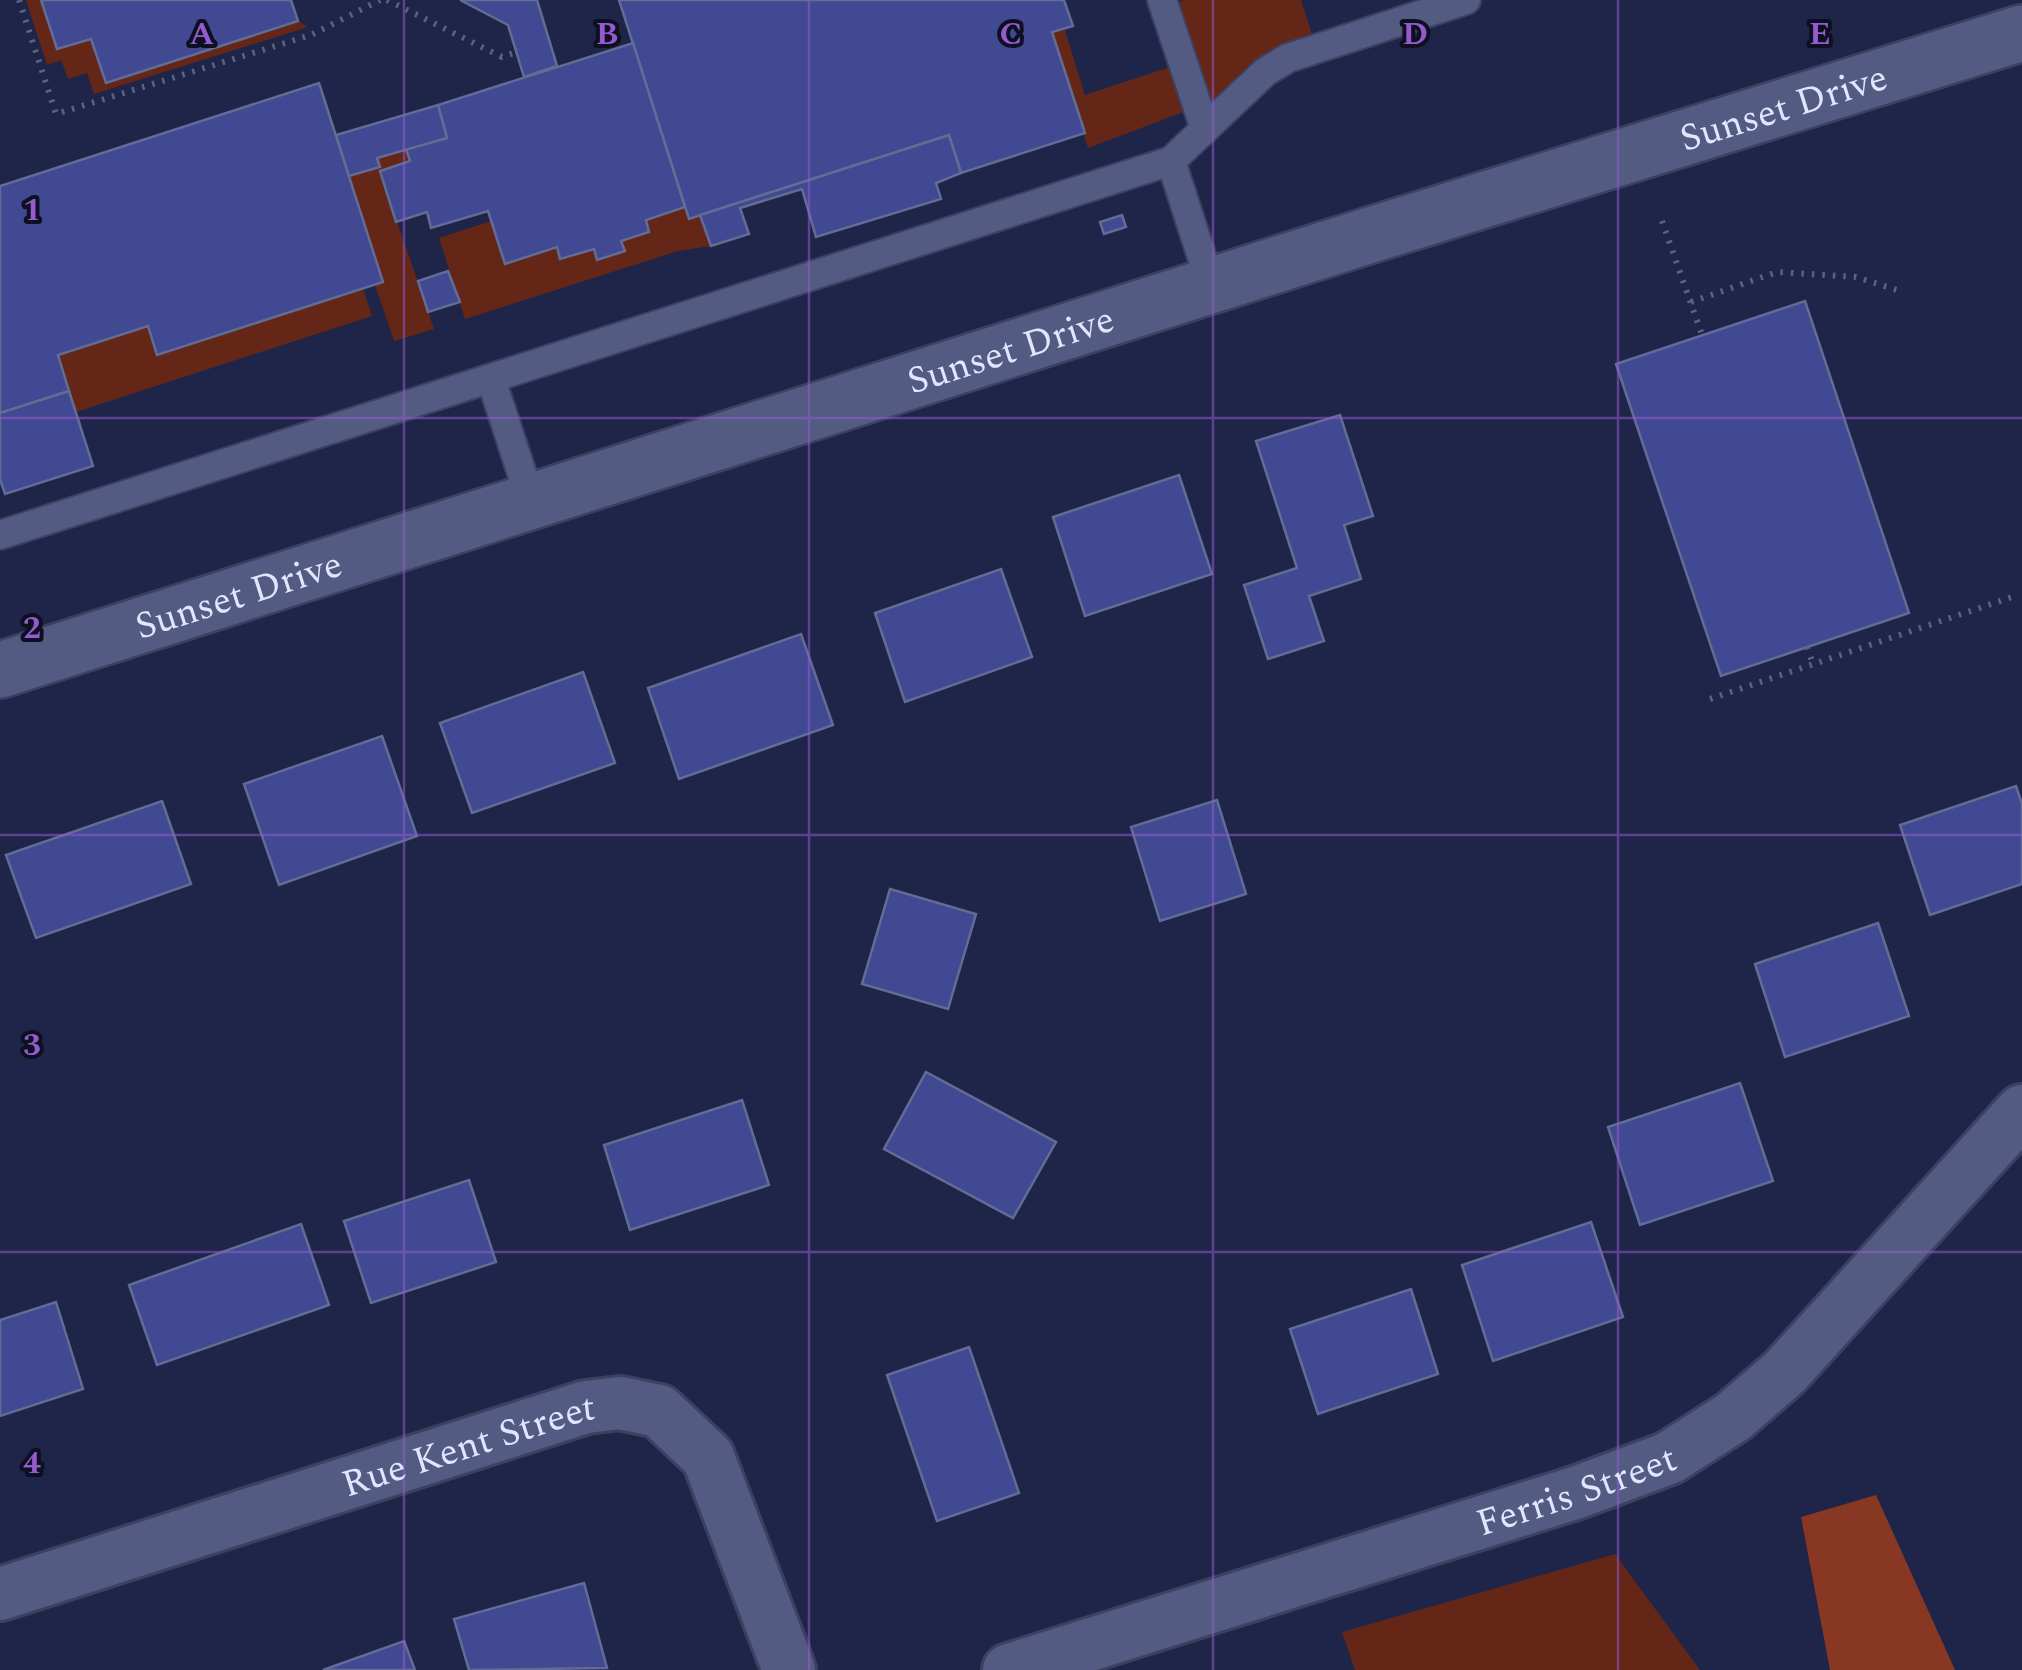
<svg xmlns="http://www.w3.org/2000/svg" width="2022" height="1670" viewBox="0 0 2022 1670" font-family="Spectral,serif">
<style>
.green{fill:#642617}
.forest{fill:#883723}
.building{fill:#404991;stroke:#636c95;stroke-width:2.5}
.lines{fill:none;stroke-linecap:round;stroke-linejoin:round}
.service-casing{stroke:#3d4060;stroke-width:32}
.minor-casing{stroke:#3d4060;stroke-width:58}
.tertiary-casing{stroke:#3d4060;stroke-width:60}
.path{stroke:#5c6281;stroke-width:6;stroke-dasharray:2.5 8;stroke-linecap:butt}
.service{stroke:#535b83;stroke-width:28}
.minor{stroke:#535b83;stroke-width:52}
.tertiary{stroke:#535b83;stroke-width:55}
.grid{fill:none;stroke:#945ace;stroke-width:2.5;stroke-opacity:0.55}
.labels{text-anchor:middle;stroke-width:8;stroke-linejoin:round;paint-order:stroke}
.street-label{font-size:38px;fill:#e0e6fd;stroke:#0d1020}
.grid-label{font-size:32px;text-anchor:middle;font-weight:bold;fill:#945ace;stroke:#0d1020;stroke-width:8;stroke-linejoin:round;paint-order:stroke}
</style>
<rect width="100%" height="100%" fill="#1f2549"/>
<g class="green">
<path d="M 26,0 L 41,0 L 57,49 L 91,39 L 298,21 L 308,27 L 94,94 L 87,73 L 68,79 L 61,60 L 47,65 Z"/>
<path d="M 1185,0 L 1301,0 L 1316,47 L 1205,129 L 1197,107 L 1088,148 L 1052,32 L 1064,27 L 1085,95 L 1182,63 L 1164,6 Z"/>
<path d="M 406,149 L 410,161 L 380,172 L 434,329 L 394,341 L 375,285 L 382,282 L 349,176 L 379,167 L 377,158 Z"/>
<path d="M 685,207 L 689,219 L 700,215 L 711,246 L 678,251 L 465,319 L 439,238 L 491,221 L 505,264 L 557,247 L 561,259 L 594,249 L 598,260 L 624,251 L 621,241 L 649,232 L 646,220 Z"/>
<path d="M 363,289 L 372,316 L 76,412 L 58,355 L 148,326 L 158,355 Z"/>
<path d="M 1615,1554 L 1700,1670 L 1355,1670 L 1342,1632 Z"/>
</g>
<path class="forest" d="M 1876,1495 L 1955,1670 L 1830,1670 L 1801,1517 Z"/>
<g class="building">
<path d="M 41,0 L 291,0 L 298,21 L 106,83 L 91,39 L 57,49 Z"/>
<path d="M 460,0 L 537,0 L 557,66 L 524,77 L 508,25 Z"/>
<path d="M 619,0 L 1064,0 L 1073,26 L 1052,32 L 1085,133 L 961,173 L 949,135 L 689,219 Z"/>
<path d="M 633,43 L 685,207 L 646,220 L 649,232 L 621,241 L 625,251 L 597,260 L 594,249 L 560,259 L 557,247 L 505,264 L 488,211 L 431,228 L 427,212 L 396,222 L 380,171 L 410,161 L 406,149 L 447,138 L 438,105 Z"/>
<path d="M 319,83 L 383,282 L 157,355 L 148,326 L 58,355 L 69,391 L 0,413 L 0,186 Z"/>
<path d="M 438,105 L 447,138 L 377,158 L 380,167 L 349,176 L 336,135 Z"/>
<path d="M 949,135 L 961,173 L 936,183 L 941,199 L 816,237 L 802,189 L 740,208 L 749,234 L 711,246 L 700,215 Z"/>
<path d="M 1122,215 L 1126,227 L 1104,234 L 1100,222 Z"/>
<path d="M 448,271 L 460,302 L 428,312 L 418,281 Z"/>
<path d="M 1805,301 L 1909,613 L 1721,676 L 1616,364 Z"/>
<path d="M 69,391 L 93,466 L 5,494 L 0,479 L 0,413 Z"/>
<path d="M 1340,415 L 1373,516 L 1344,525 L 1361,579 L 1309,596 L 1324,641 L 1268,659 L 1244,585 L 1297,568 L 1256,441 Z"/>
<path d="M 1179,475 L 1212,574 L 1085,616 L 1053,517 Z"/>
<path d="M 1001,569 L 1032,657 L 905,702 L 875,613 Z"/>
<path d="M 801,634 L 833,725 L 679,779 L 648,688 Z"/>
<path d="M 583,672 L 615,763 L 472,813 L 440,723 Z"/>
<path d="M 382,736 L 417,836 L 279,885 L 244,784 Z"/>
<path d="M 2016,786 L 2022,804 L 2022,884 L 1930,915 L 1900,825 Z"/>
<path d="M 1217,800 L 1246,894 L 1160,921 L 1131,827 Z"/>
<path d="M 162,801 L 191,884 L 36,938 L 6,855 Z"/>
<path d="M 890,889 L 976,914 L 948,1009 L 862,984 Z"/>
<path d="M 1878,923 L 1909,1016 L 1785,1057 L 1755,964 Z"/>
<path d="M 926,1072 L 1056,1142 L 1013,1218 L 884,1149 Z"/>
<path d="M 1740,1083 L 1773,1181 L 1640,1225 L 1608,1127 Z"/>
<path d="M 742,1100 L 769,1185 L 630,1230 L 604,1145 Z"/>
<path d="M 469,1180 L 496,1262 L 371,1303 L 344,1221 Z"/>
<path d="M 1591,1222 L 1623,1317 L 1493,1361 L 1462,1265 Z"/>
<path d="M 301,1224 L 329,1305 L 157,1365 L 129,1285 Z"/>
<path d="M 1411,1289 L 1438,1374 L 1318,1414 L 1290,1329 Z"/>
<path d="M 56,1302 L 83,1389 L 0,1416 L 0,1320 Z"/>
<path d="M 969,1347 L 1019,1493 L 937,1521 L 887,1375 Z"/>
<path d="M 584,1583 L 607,1668 L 469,1670 L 454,1619 Z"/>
<path d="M 404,1641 L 415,1670 L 323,1670 Z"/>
</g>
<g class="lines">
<defs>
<g id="service">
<path d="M 1162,0 L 1205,129"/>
<path d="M 1171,161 L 1211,285"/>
<path d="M 491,379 L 531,501"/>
<path d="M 0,535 L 1171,161 L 1265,72 L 1288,58 L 1466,0"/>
</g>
<g id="minor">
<path id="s1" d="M 0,1594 L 586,1407 L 620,1403 L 659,1411 L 708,1457 L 789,1670"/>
<path id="s2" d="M 1009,1670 L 1575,1493 L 1669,1458 L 1733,1417 L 1785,1372 L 2022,1111"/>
</g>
<g id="tertiary">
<path id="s3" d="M 0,670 L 1364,237 L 2022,33"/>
</g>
</defs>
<use href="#service" class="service-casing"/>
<use href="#minor" class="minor-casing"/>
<use href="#tertiary" class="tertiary-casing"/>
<g class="path">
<path d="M 19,0 L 56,114 L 311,35 L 380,0"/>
<path d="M 387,0 L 502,57 L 517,52"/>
<path d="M 1662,221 L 1702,335"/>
<path d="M 1691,302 L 1777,272 L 1856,277 L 1903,292"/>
<path d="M 1807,647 L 1813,664"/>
<path d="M 1710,699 L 2015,596"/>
</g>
<use href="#service" class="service"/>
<use href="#minor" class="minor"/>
<use href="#tertiary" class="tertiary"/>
</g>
<path class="grid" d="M 404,0 L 404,1670M 809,0 L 809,1670M 1213,0 L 1213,1670M 1618,0 L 1618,1670M 0,418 L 2022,418M 0,835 L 2022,835M 0,1252 L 2022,1252"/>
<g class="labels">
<g class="street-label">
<text dy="13" stroke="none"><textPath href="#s3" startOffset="1870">Sunset Drive</textPath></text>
<text dy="13" stroke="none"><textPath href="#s3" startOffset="1060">Sunset Drive</textPath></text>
<text dy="13" stroke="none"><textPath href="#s3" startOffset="250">Sunset Drive</textPath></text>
<text dy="13" stroke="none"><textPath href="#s1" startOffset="492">Rue Kent Street</textPath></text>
<text dy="13" stroke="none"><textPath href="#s2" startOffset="595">Ferris Street</textPath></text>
</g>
</g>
<g class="grid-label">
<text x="202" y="44">A</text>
<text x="607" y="44">B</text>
<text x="1011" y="44">C</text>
<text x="1415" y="44">D</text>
<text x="1820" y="44">E</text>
<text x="32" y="220">1</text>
<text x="32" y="638">2</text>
<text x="32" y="1055">3</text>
<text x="32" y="1473">4</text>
</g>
</svg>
